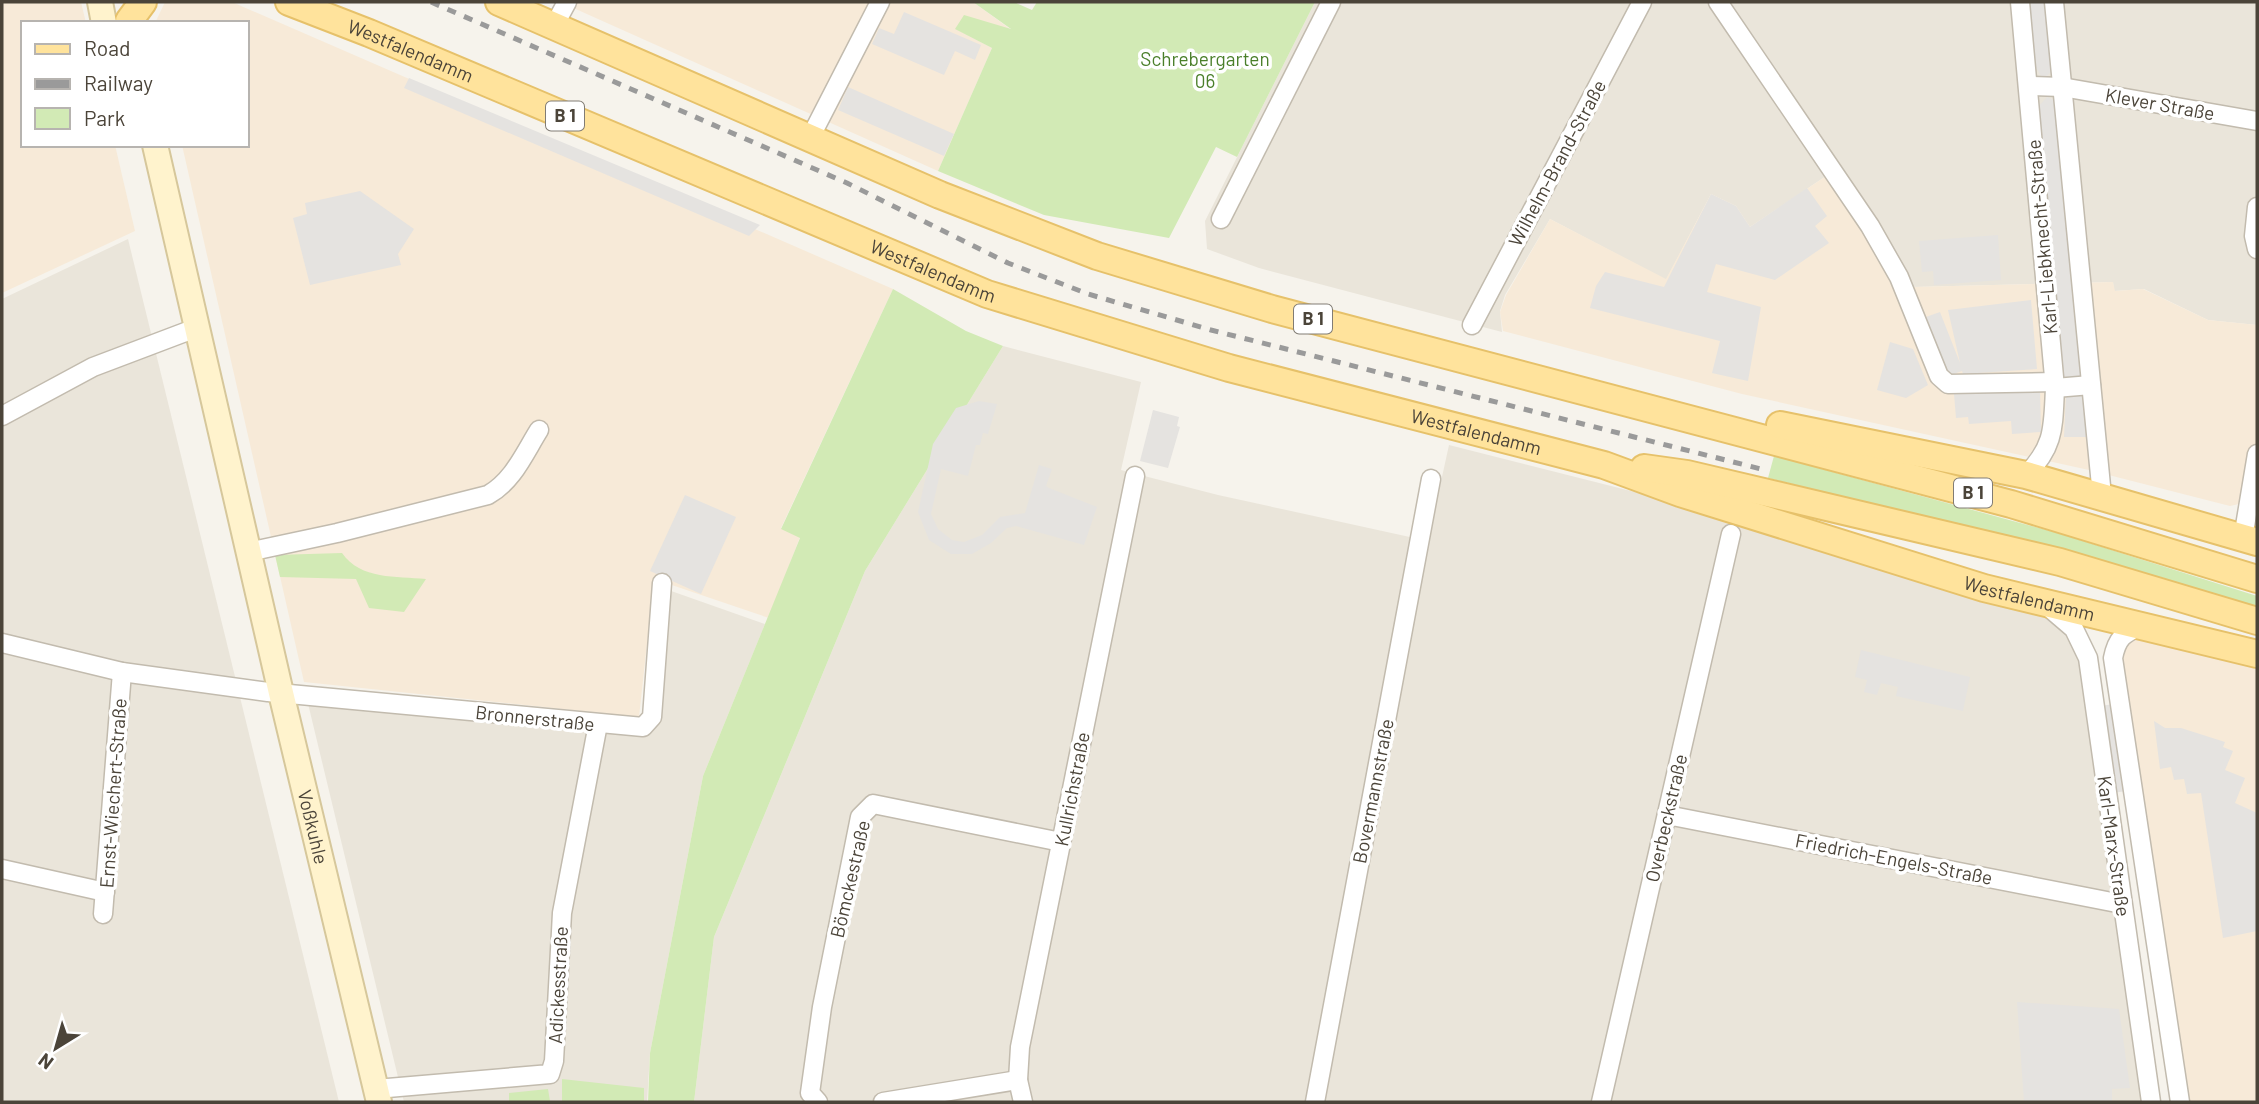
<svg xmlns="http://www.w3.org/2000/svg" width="2259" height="1104" viewBox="0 0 2259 1104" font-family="Barlow,sans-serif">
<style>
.residential{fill:#eae5da}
.commercial{fill:#f7ead8}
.green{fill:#d2eab5}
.parking{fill:#e5e3e0}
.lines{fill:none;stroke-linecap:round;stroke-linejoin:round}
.street-casing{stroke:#c2bbae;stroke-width:21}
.secondary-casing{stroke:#d6c79b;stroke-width:28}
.primary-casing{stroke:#e6c16a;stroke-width:30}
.street{stroke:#fff;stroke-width:18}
.secondary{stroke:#fff3cd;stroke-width:24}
.primary{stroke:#ffe39c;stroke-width:26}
.rail{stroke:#9a9a9a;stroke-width:5;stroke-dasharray:9 9;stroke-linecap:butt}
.labels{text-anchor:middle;stroke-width:7;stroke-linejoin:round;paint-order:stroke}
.shield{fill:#fff;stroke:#817c74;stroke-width:2}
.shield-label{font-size:18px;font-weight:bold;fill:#4b4439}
.street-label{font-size:19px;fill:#4b4439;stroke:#fff}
.park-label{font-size:19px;fill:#4a7f2a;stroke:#fff}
</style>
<rect width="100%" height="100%" fill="#f6f3ec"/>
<g class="residential">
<path d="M 1315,2 L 2257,2 L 2257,325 L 2208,320 L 2144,289 L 2114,291 L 2113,282 L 1912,287 L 1841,166 L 1750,227 L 1736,206 L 1711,194 L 1666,280 L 1550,219 L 1505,295 L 1500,311 L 1502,332 L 1259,268 L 1207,249 L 1205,221 Z"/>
<path d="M 128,239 L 339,1102 L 2,1102 L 2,299 Z"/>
<path d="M 1003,346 L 1141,382 L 1121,470 L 1218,495 L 1428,541 L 1449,445 L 1714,512 L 2043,615 L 2068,634 L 2076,647 L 2081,669 L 2144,1102 L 694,1102 L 714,937 L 865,571 Z"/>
<path d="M 657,586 L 765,624 L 703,776 L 650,1053 L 647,1102 L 404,1102 L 304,687 L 642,720 Z"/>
</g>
<g class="commercial">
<path d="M 2,2 L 81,2 L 86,23 L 23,23 L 23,145 L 115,145 L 135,231 L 2,293 Z"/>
<path d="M 165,2 L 232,2 L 893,289 L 781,528 L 800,537 L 769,618 L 654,579 L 639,717 L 304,682 L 182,145 L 247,145 L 247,23 L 155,23 Z"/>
<path d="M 560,2 L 973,2 L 1013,31 L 956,29 L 992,48 L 938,171 Z"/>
<path d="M 1841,166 L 1912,287 L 2113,282 L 2115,291 L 2143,289 L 2208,320 L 2257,325 L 2257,500 L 2230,506 L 2089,470 L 1742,394 L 1503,331 L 1500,312 L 1506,295 L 1550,219 L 1666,279 L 1711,194 L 1736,206 L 1750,227 Z"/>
<path d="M 2140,634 L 2257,662 L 2257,1102 L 2186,1102 L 2121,655 L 2128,640 Z"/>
</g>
<g class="green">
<path d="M 973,2 L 1014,2 L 1032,10 L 1037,2 L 1315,2 L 1237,157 L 1216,147 L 1169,238 L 1044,215 L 938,171 L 992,48 L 955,29 L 964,15 L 1011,29 Z"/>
<path d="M 893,289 L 966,331 L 1003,346 L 865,571 L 714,937 L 694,1102 L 648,1102 L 650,1053 L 703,776 L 800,538 L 781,529 Z"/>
<path d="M 1774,456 L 2061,534 L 2257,596 L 2257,609 L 2047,546 L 1768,478 Z"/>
<path d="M 342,553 C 361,580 396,576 426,579 L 404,612 L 369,608 L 356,579 L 280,577 L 275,555 Z"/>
<path d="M 562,1079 L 644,1088 L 644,1102 L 509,1102 L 509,1093 L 548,1089 L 550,1101 L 562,1102 Z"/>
</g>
<g class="parking">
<path d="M 2029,2 L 2046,2 L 2052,71 L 2047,76 L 2041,76 L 2035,66 Z"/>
<path d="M 904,12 L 981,45 L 975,60 L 955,51 L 944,75 L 872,44 L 879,28 L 894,34 Z"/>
<path d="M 409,78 L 760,225 L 749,236 L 404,88 Z"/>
<path d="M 848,87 L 954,134 L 944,156 L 838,110 Z"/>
<path d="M 2047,97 L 2056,101 L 2057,109 L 2081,379 L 2064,380 L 2039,106 Z"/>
<path d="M 1807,188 L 1827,216 L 1815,226 L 1829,243 L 1775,280 L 1716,264 L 1707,292 L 1761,307 L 1748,381 L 1712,373 L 1720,341 L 1590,308 L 1596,286 L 1605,272 L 1664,287 L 1711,194 L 1736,206 L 1750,227 Z"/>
<path d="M 360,191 L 414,229 L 398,254 L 401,265 L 310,285 L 293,218 L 307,214 L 305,203 Z"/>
<path d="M 1998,235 L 2001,280 L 1934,285 L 1933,271 L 1922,272 L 1919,241 Z"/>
<path d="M 2031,300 L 2037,369 L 1963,374 L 1962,371 L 1948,376 L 1923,318 L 1940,312 L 1960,363 L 1948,310 Z"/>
<path d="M 1890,342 L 1913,349 L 1928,385 L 1906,398 L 1877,390 Z"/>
<path d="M 2040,391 L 2041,432 L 2012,434 L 2011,421 L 1969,424 L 1968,417 L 1956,418 L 1954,394 Z"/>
<path d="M 2083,392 L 2086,437 L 2064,437 L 2066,393 Z"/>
<path d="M 979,401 L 997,404 L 988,434 L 983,433 L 980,445 L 976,445 L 968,476 L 941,469 L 931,514 L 938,529 L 952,540 L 964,542 L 982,535 L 1000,517 L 1025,513 L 1039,465 L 1052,469 L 1046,486 L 1049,488 L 1097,507 L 1084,545 L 1016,526 L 1007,528 L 991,543 L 972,554 L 951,554 L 929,540 L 918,512 L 933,444 L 956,408 Z"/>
<path d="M 1153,410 L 1179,417 L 1177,426 L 1180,427 L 1168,468 L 1140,461 Z"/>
<path d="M 685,495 L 736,517 L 701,594 L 650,571 Z"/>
<path d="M 1861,650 L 1970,677 L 1963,711 L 1896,696 L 1898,687 L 1881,683 L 1877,695 L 1864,692 L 1867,680 L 1855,677 Z"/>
<path d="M 2114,704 L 2126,791 L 2113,793 L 2100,706 Z"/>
<path d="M 2154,721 L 2165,728 L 2181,728 L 2225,742 L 2223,747 L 2233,751 L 2225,770 L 2245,778 L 2235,803 L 2257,813 L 2257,931 L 2223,938 L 2201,793 L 2187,794 L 2184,779 L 2174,780 L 2171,767 L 2160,769 Z"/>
<path d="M 2017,1002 L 2119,1009 L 2130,1088 L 2112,1089 L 2112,1102 L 2024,1102 Z"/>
</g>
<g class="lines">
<defs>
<g id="street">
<path d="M 1718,2 L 1870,226 L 1899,277 L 1939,376 L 1948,384 L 2054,382"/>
<path d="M 2020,2 L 2055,388 C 2053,427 2055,446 2026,475"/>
<path d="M 2054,2 L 2102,496"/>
<path d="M 554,26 L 567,2"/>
<path d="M 2028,86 L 2062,87 L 2257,121"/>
<path d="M 810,138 L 880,2"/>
<path d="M 2257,207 L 2254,236 L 2257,249"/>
<path d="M 1221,219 L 1331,2"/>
<path d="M 1472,325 L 1642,2"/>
<path d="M 2055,388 L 2091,385"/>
<path d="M 2,416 L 93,367 L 196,328"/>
<path d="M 2243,538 L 2257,454"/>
<path d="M 248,552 L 337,533 L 488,495 C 513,481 524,454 539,430"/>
<path d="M 2046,605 L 2074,629 L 2088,658 L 2151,1102"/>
<path d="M 2140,626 C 2123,634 2117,638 2113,658 L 2180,1102"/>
<path d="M 2,643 L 122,672 L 268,692 L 643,727 L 652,717 L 662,583"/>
<path d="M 1667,815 L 2122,904"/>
<path d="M 2,869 L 105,892"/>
<path d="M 103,914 L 122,672"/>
<path d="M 376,1089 L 550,1074 L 554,1061 L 562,913 L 598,724"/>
<path d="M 818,1102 L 810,1093 L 822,1007 L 860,817 L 873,804 L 1061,842"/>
<path d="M 883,1102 L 1018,1080"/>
<path d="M 1023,1102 L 1018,1080 L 1020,1047 L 1135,476"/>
<path d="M 1315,1102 L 1431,479"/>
<path d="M 1601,1102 L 1731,534"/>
</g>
<g id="secondary">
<path d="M 100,2 L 104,23"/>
<path id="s1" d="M 155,145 L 281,693 L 379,1102"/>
</g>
<g id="primary">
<path id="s2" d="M 289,2 L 369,33 L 987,294 L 1229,368 L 1604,465 L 1680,493 L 1984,588 L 2257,654"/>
<path d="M 499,2 L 940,195 L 1097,256 L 1272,309 L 2011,504 L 2257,579"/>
<path d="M 129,21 L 143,2"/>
<path d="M 1780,425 L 2026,475 L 2257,542"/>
<path d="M 1644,468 L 1687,474 L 2060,562 L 2257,621"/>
</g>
</defs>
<use href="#street" class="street-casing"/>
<use href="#secondary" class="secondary-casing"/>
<use href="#primary" class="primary-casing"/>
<use href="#street" class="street"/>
<use href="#secondary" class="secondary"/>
<use href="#primary" class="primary"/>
<path class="rail" d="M 431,2 L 847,183 L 1008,263 L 1088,294 L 1211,330 L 1765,470"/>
</g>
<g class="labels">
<g class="shield">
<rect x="546" y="101.5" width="38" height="29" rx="5"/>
<rect x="1294" y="304.5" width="38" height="29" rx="5"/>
<rect x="1954" y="478.5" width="38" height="29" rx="5"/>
</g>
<g class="shield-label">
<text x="565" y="122">B 1</text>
<text x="1313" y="325">B 1</text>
<text x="1973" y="499">B 1</text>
</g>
<g class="street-label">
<text dy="7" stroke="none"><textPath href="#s2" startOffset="131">Westfalendamm</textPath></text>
<text transform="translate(2160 104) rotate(10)" y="7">Klever Straße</text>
<text transform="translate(1557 163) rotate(-62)" y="7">Wilhelm-Brand-Straße</text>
<text transform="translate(2042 237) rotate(-95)" y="7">Karl-Liebknecht-Straße</text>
<text dy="7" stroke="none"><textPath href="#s2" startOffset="698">Westfalendamm</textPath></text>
<text dy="7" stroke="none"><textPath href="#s2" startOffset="1265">Westfalendamm</textPath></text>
<text dy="7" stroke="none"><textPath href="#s2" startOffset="1843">Westfalendamm</textPath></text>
<text transform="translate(535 718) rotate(6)" y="7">Bronnerstraße</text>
<text transform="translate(1072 789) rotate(-79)" y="7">Kullrichstraße</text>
<text transform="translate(1373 791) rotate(-79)" y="7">Bovermannstraße</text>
<text transform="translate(113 793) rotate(-86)" y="7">Ernst-Wiechert-Straße</text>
<text transform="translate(1666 818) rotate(-77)" y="7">Overbeckstraße</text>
<text dy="7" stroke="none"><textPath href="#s1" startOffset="700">Voßkuhle</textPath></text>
<text transform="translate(2114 846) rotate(82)" y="7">Karl-Marx-Straße</text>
<text transform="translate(1894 859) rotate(11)" y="7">Friedrich-Engels-Straße</text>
<text transform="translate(850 879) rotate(-77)" y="7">Bömckestraße</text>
<text transform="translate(558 985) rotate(-87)" y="7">Adickesstraße</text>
</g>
<g class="park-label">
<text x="1205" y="66">Schrebergarten<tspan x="1205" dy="22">06</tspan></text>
</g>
</g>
<rect width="2259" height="1104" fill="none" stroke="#4b4439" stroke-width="7"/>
<rect x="21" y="21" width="228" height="126" fill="#ffffff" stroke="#b7b4b0" stroke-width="2"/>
<rect x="35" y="44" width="35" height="10" fill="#ffe39c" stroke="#b7b4b0" stroke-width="2"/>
<text x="84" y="56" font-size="21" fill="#4b4439">Road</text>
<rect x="35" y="79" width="35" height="10" fill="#9a9a9a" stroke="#b7b4b0" stroke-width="2"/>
<text x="84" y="91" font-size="21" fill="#4b4439">Railway</text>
<rect x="35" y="108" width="35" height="21" fill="#d2eab5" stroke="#b7b4b0" stroke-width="2"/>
<text x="84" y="126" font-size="21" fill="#4b4439">Park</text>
<g transform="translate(56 1048) rotate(217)" stroke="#ffffff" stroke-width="5" paint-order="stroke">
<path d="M0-5L12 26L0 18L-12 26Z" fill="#4b4439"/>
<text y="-10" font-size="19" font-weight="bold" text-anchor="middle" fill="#4b4439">N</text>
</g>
</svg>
